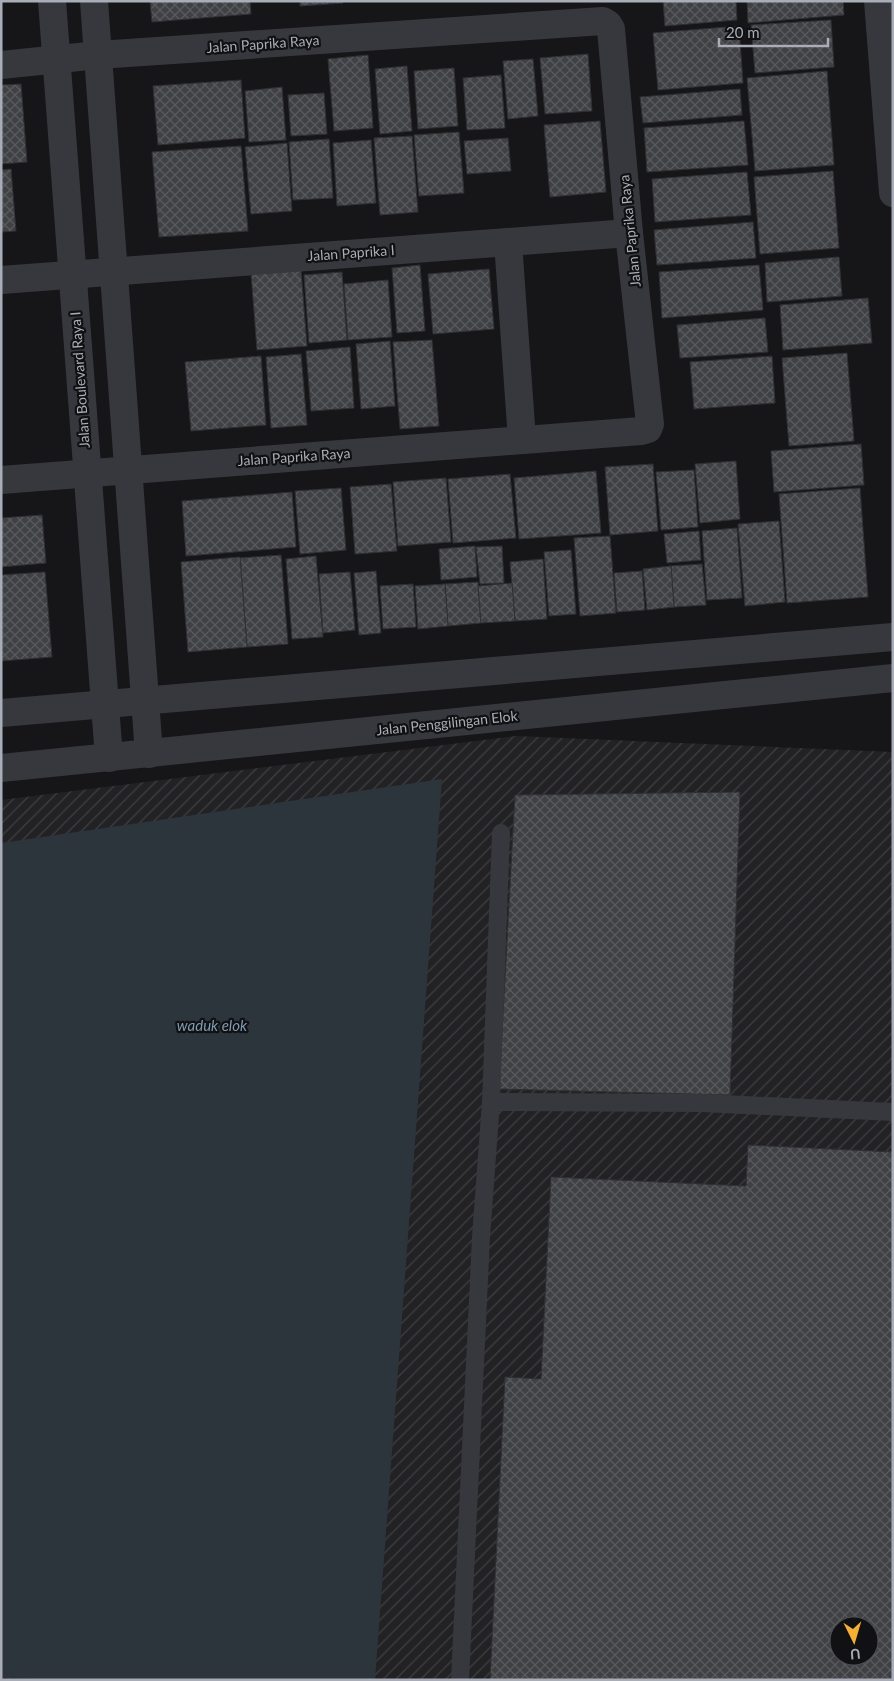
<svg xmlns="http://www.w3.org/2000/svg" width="894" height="1681" viewBox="0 0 894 1681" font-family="Lato,sans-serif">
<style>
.industrial{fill:url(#industrial-furrows);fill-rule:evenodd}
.water{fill:#2c353c}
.building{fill:url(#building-cross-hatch);stroke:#303034;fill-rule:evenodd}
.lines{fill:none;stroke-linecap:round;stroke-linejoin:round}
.lane{stroke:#37383d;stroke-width:18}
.street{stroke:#37383d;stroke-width:28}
.labels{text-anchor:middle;stroke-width:4.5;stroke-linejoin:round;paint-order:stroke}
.street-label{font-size:14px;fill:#a8adb8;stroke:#111113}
.water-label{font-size:15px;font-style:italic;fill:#7f9bb3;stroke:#111113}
</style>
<defs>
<pattern id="industrial-furrows" width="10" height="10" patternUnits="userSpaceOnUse" patternTransform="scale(1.25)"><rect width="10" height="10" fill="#222225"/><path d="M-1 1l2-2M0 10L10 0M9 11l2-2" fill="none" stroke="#3f3f43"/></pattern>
<pattern id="building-cross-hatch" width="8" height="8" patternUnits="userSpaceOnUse" patternTransform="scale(1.25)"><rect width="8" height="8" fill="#404145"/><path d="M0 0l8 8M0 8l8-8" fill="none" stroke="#595a5e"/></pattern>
</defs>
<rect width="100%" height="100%" fill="#161618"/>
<path class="industrial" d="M 516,736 L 893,752 L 893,1680 L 1,1680 L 1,800 ZM 839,1626 L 869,1626 L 869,1656 L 839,1656 Z"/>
<path class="water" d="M 442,779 L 375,1680 L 88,1680 L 1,1678 L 1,843 Z"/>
<g class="building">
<path d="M 150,1 L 250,1 L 251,14 L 152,22 Z"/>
<path d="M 300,1 L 342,1 L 343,3 L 300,6 Z"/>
<path d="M 663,1 L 736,1 L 737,20 L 665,26 Z"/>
<path d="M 747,1 L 843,1 L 844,15 L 748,23 Z"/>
<path d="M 831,20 L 834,67 L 755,73 L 751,25 Z"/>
<path d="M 739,26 L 743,83 L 658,90 L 653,33 Z"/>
<path d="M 588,54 L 592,111 L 545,114 L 540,58 Z"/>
<path d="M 368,55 L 373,128 L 334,131 L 328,59 Z"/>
<path d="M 533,59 L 538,116 L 508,119 L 503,61 Z"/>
<path d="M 407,66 L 412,131 L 380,134 L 375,69 Z"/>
<path d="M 454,68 L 458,126 L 418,129 L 414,71 Z"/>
<path d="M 827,71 L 834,165 L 755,171 L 747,78 Z"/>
<path d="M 501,75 L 505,128 L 467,130 L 463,78 Z"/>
<path d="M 241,80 L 245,138 L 158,145 L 153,86 Z"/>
<path d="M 21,84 L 27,162 L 1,164 L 1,85 Z"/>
<path d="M 282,87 L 286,140 L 249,142 L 245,91 Z"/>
<path d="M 740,89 L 742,115 L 643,123 L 640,97 Z"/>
<path d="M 324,93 L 327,134 L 291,136 L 288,95 Z"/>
<path d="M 600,121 L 606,192 L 550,197 L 544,125 Z"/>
<path d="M 744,121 L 748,165 L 647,172 L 644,128 Z"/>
<path d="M 459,132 L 464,193 L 419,196 L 414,135 Z"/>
<path d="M 412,136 L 418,212 L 380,215 L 374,138 Z"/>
<path d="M 508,138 L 511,171 L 467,174 L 464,141 Z"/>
<path d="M 329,139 L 333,198 L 293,200 L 289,142 Z"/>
<path d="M 371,140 L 376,203 L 337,206 L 333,143 Z"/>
<path d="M 287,143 L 292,211 L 251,214 L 245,147 Z"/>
<path d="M 241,146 L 248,231 L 159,237 L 152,152 Z"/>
<path d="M 11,169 L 16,231 L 1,232 L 1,170 Z"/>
<path d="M 833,171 L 839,248 L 760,254 L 754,177 Z"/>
<path d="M 747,172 L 751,215 L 655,222 L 652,179 Z"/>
<path d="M 753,222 L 756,258 L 657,265 L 654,230 Z"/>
<path d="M 839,257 L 842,296 L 767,302 L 765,263 Z"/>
<path d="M 420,265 L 425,331 L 397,333 L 392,268 Z"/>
<path d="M 759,265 L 763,310 L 662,318 L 659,272 Z"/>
<path d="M 489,269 L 494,329 L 433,334 L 428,274 Z"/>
<path d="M 301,270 L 307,346 L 257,350 L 251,273 Z"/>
<path d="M 342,272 L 347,340 L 309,343 L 304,275 Z"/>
<path d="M 388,280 L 392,337 L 348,340 L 344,284 Z"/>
<path d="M 868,298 L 872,343 L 783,350 L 780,305 Z"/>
<path d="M 765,318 L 768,352 L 680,358 L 677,325 Z"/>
<path d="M 432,340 L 439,426 L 400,429 L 393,342 Z"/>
<path d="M 390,341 L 395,406 L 361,409 L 356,344 Z"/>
<path d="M 350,347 L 354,408 L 311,411 L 306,351 Z"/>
<path d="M 847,353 L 854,441 L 789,446 L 782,358 Z"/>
<path d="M 301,354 L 307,425 L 271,428 L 266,357 Z"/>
<path d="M 261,356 L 266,425 L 191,431 L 185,362 Z"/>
<path d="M 772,356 L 775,403 L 694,409 L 690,362 Z"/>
<path d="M 861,444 L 864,485 L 774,492 L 771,451 Z"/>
<path d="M 736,461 L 740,519 L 700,523 L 695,464 Z"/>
<path d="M 653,464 L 658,531 L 610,535 L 605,467 Z"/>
<path d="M 694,470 L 698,527 L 661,530 L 656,472 Z"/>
<path d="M 596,471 L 601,533 L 519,539 L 514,478 Z"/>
<path d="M 510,474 L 516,538 L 453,543 L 448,479 Z"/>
<path d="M 446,478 L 451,542 L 398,546 L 393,482 Z"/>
<path d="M 391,484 L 397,551 L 355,554 L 350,487 Z"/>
<path d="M 341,488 L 346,550 L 300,554 L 295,491 Z"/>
<path d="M 860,488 L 868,597 L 787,603 L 779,494 Z"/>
<path d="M 292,492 L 296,547 L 186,556 L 182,501 Z"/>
<path d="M 42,515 L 46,563 L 1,567 L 1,518 Z"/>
<path d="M 779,521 L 785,602 L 745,606 L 738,524 Z"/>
<path d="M 737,528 L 742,598 L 707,600 L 702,531 Z"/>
<path d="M 699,531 L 701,560 L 667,563 L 664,534 Z"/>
<path d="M 610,536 L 616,613 L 580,616 L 574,538 Z"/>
<path d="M 475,546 L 477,577 L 441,580 L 439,549 Z"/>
<path d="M 502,546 L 504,583 L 480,584 L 476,547 Z"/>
<path d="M 571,550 L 576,614 L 549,616 L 544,552 Z"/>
<path d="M 281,555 L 288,644 L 247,647 L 240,558 Z"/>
<path d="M 316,556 L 323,637 L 292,639 L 286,559 Z"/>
<path d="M 240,557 L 247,647 L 188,652 L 181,562 Z"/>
<path d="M 543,559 L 547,619 L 515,621 L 510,562 Z"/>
<path d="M 702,564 L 706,605 L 674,607 L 671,566 Z"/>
<path d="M 671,566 L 674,607 L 647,610 L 643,569 Z"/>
<path d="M 376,571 L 381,633 L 359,635 L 354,573 Z"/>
<path d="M 642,571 L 645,610 L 617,612 L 614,573 Z"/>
<path d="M 45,572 L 52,657 L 1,661 L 1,575 Z"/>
<path d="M 350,572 L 355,630 L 323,633 L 319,574 Z"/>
<path d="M 478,582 L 481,623 L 448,626 L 445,584 Z"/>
<path d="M 512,583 L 515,621 L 481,623 L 478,586 Z"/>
<path d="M 413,584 L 416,627 L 383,629 L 380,586 Z"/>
<path d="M 445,584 L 448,626 L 418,629 L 415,586 Z"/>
<path d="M 740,792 L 730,1095 L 499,1089 L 515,795 Z"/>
<path d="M 748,1145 L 893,1152 L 893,1680 L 490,1680 L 505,1377 L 541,1379 L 551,1177 L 746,1186 ZM 839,1626 L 869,1626 L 869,1656 L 839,1656 Z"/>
</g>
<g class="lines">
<g class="lane">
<path d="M 491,1102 L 501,833"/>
<path d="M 460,1680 L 481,1237 L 491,1102 L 702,1103 L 893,1112"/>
</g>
<g class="street">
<path d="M 52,1 L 109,758"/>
<path d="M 94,1 L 149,754"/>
<path d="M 878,1 L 893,193"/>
<path d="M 1,65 L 98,55 L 603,21 L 608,24 L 611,29 L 629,233 L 650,424 L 648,429 L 641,431 L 1,480"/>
<path d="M 508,242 L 522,440"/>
<path d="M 1,280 L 629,233"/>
<path d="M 1,713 L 893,637"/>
<path d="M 1,768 L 893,678"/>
</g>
</g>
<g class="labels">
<g class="street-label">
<text transform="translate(263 44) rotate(-4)" y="5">Jalan Paprika Raya</text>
<text transform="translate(630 231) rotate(-96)" y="5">Jalan Paprika Raya</text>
<text transform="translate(351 253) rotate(-4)" y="5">Jalan Paprika I</text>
<text transform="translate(80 380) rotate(-94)" y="5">Jalan Boulevard Raya I</text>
<text transform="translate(294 457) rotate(-4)" y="5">Jalan Paprika Raya</text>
<text transform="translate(447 723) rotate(-6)" y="5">Jalan Penggilingan Elok</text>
</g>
<g class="water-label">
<text x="212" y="1031">waduk elok</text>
</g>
</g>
<rect width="894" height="1681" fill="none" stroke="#a8adb8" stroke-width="5"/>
<g transform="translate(854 1641) rotate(175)"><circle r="24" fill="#111113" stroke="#4d4f55"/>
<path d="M0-4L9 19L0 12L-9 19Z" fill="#f2b134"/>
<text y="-8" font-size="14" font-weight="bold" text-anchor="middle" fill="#a8adb8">U</text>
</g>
<path d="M719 38v8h109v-8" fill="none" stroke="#a8adb8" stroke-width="2.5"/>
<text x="726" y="38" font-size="15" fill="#a8adb8" stroke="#111113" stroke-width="4" paint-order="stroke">20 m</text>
</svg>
